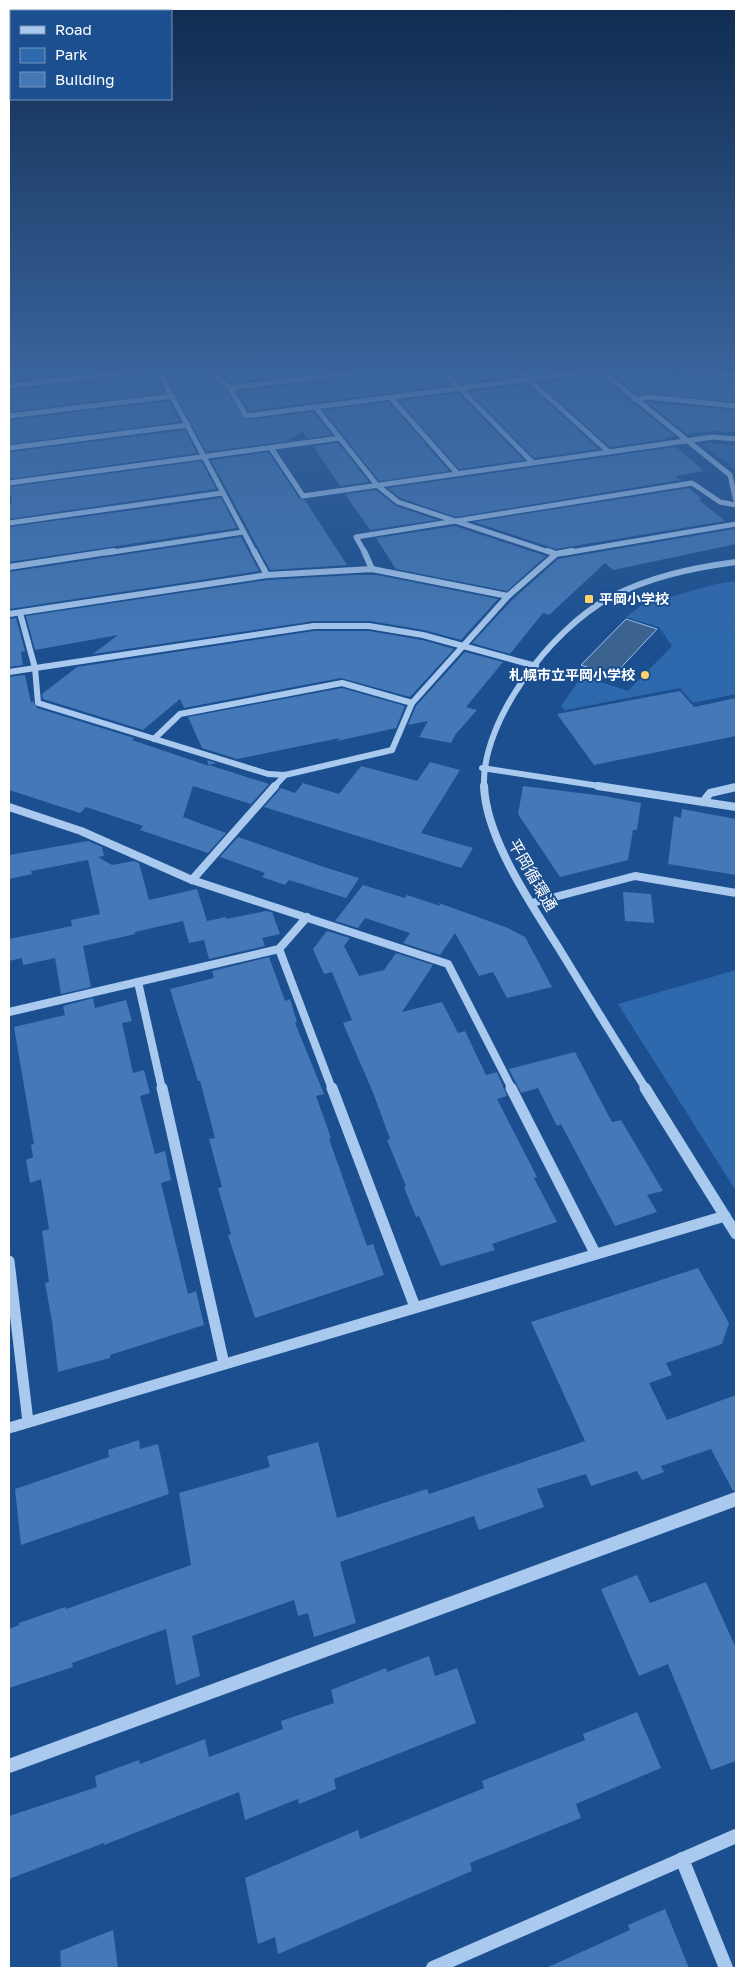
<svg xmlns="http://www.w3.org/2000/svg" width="745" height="1977" viewBox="0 0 745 1977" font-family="'Golos Text','Noto Sans JP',sans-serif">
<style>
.green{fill:#2e69ad}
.water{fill:#3c6290;stroke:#9cc4f0}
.building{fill:#4478b7}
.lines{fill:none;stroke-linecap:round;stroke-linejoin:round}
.minor-far4{stroke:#a9c9ee;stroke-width:5}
.minor-far3{stroke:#a9c9ee;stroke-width:6}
.minor-far2{stroke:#a9c9ee;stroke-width:8}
.minor-far1{stroke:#a9c9ee;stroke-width:11}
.minor{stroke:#a9c9ee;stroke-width:14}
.poi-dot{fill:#ffd166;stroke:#1b4f8f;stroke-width:2}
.labels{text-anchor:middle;stroke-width:4;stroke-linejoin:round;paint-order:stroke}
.far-poi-label{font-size:14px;font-weight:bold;fill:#fff;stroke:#1b4f8f;text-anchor:start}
.street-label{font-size:16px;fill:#fff;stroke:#1b4f8f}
</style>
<rect width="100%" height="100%" fill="#1b4f8f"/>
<g class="green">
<path d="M 705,443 L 736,445 L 736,470 L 703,445 Z"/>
<path d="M 736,581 L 736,694 L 693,703 L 680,688 L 565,710 L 561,706 L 582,676 L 628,691 L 672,646 L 659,627 L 626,617 L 642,605 L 716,584 Z"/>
<path d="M 736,970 L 736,1191 L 618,1004 Z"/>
</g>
<path class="water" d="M 626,619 L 657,629 L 613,676 L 581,665 Z"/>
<g class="building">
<path d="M 9,370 L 112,370 L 9,382 Z"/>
<path d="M 152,370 L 165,393 L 9,412 L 9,390 L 148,374 Z"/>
<path d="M 163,370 L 204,370 L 205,373 L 227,391 L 245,420 L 313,412 L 332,435 L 307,438 L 302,431 L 288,441 L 206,452 Z"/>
<path d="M 215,370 L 342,370 L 231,383 Z"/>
<path d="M 379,370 L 438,370 L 451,385 L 248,411 L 237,392 L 376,374 Z"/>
<path d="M 448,370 L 514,370 L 518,376 L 461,384 Z"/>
<path d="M 524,370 L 569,370 L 530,375 Z"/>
<path d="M 607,370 L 639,370 L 641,372 L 736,380 L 736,402 L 648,393 L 638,395 Z"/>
<path d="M 599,375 L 632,403 L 675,436 L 665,437 L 667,439 L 610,447 L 538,383 Z"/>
<path d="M 527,384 L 599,449 L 534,458 L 469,392 Z"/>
<path d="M 458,393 L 524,460 L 459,469 L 399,401 Z"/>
<path d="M 169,401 L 180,422 L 9,444 L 9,420 Z"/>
<path d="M 389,402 L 449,471 L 379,481 L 323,410 Z"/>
<path d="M 646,402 L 736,410 L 736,432 L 713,431 L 687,434 Z"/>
<path d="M 185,430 L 197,453 L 9,479 L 9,452 Z"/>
<path d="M 338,443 L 369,482 L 340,486 L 313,446 Z"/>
<path d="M 676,447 L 704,471 L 675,476 L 680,480 L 456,517 L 400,498 L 388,488 Z"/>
<path d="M 268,452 L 299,498 L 305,500 L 347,565 L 270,570 L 211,460 Z"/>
<path d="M 201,461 L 216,489 L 9,519 L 9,503 L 12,503 L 9,487 Z"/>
<path d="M 689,488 L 702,499 L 699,500 L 725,521 L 556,549 L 474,522 Z"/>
<path d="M 376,490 L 396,506 L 437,520 L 370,530 L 345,494 Z"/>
<path d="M 221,498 L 237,528 L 9,562 L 9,527 Z"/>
<path d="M 455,526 L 546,556 L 507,591 L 396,569 L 376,538 Z"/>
<path d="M 734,529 L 736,531 L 736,544 L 613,570 L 605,563 L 549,615 L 543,613 L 510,654 L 472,643 L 512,600 L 558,559 Z"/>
<path d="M 241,537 L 259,571 L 9,609 L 9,572 Z"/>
<path d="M 353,575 L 377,575 L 498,599 L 461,640 L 424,630 L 370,621 L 314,621 L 93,654 L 118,635 L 35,650 L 26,616 L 268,580 Z"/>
<path d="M 16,618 L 25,651 L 21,652 L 23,665 L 9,667 L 9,619 Z"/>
<path d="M 314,631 L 369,631 L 422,640 L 454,649 L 410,697 L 341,678 L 184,708 L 180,699 L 143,730 L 43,699 L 42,694 L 77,667 Z"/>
<path d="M 465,652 L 503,662 L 466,707 L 477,710 L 455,735 L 451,743 L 419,737 L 428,721 L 408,725 L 416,706 Z"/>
<path d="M 25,675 L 31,703 L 33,701 L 37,708 L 134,738 L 132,740 L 209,766 L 207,760 L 216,763 L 209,765 L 269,784 L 251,804 L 193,786 L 183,817 L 226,833 L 208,853 L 140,830 L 143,826 L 86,807 L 80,813 L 9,790 L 9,677 Z"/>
<path d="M 342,688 L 405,706 L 396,728 L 337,741 L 340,738 L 237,759 L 202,748 L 188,717 Z"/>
<path d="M 680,691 L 694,707 L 736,698 L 736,736 L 594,765 L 557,714 Z"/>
<path d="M 430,762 L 460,770 L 421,833 L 473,848 L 461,868 L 264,807 L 281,788 L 295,793 L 303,783 L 339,794 L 361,766 L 417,781 Z"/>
<path d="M 523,786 L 604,796 L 641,803 L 637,830 L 633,830 L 628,860 L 560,877 L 518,814 Z"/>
<path d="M 682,809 L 736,819 L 736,875 L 668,864 L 674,816 L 681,818 Z"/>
<path d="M 238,837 L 324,867 L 359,878 L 346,898 L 289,880 L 285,885 L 262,877 L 265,873 L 220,857 Z"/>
<path d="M 88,841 L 102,847 L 104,856 L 98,857 L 112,865 L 134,861 L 139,863 L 149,900 L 197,889 L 207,921 L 226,917 L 226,919 L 266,911 L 272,912 L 280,934 L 262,938 L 265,946 L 209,959 L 204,940 L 189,943 L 183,921 L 135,932 L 135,934 L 83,946 L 91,987 L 61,994 L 55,958 L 23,965 L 22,958 L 9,961 L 9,939 L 72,926 L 71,920 L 100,914 L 88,860 L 31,871 L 32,874 L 9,879 L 9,855 Z"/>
<path d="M 363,885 L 405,898 L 407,895 L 440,906 L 439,903 L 508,928 L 525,937 L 552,987 L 507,998 L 493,972 L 479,976 L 455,933 L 440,955 L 403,943 L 410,933 L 365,918 L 358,928 L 335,921 Z"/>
<path d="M 623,892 L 651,894 L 654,923 L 625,921 Z"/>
<path d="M 327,931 L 350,938 L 344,946 L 359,976 L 384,970 L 396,953 L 433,965 L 402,1012 L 442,1002 L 458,1033 L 465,1031 L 486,1075 L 497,1072 L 507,1096 L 497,1099 L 537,1177 L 534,1178 L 557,1222 L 492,1244 L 495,1250 L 441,1266 L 419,1216 L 416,1217 L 404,1187 L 406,1186 L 387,1140 L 390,1139 L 374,1095 L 343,1023 L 352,1020 L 332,972 L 324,974 L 313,949 Z"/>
<path d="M 269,957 L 285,1001 L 290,999 L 297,1022 L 295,1023 L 324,1094 L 316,1096 L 331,1138 L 329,1139 L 367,1246 L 373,1244 L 384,1275 L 255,1318 L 228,1235 L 231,1234 L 218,1188 L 222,1187 L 209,1139 L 215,1138 L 200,1081 L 198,1081 L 170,989 L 214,978 L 212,971 Z"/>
<path d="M 93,998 L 95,1008 L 126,1000 L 132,1021 L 122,1023 L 133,1073 L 144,1070 L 150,1093 L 140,1096 L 155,1154 L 165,1151 L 171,1180 L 161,1183 L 188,1294 L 196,1291 L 204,1325 L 110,1355 L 110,1358 L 58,1372 L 52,1321 L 45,1283 L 49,1282 L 42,1231 L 49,1229 L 41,1179 L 30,1183 L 26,1160 L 33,1157 L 31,1145 L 34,1144 L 14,1027 L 65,1015 L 63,1006 Z"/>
<path d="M 575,1052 L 612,1122 L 621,1120 L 663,1191 L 647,1195 L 657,1212 L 615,1226 L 561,1124 L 557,1126 L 538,1088 L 521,1093 L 509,1069 Z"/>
<path d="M 698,1268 L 729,1323 L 722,1344 L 666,1363 L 672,1375 L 649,1383 L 667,1420 L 736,1395 L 736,1490 L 733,1491 L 711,1449 L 661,1466 L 664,1472 L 642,1480 L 637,1471 L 591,1486 L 586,1474 L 537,1489 L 544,1507 L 479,1530 L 474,1516 L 340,1562 L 356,1623 L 314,1637 L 308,1613 L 298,1616 L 294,1600 L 192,1636 L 200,1676 L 176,1685 L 166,1629 L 72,1663 L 73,1667 L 9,1688 L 9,1629 L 19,1625 L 19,1623 L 65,1607 L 66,1609 L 191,1565 L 179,1493 L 270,1467 L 267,1456 L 318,1442 L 337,1518 L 427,1489 L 429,1494 L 585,1441 L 531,1322 Z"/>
<path d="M 139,1440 L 140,1449 L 158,1444 L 169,1494 L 21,1545 L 15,1489 L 109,1457 L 108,1450 Z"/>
<path d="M 637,1575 L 650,1603 L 706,1582 L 736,1648 L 736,1761 L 711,1770 L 668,1664 L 639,1676 L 601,1589 Z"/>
<path d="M 429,1656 L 435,1676 L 457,1668 L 476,1723 L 334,1779 L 336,1789 L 299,1804 L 298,1799 L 245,1820 L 239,1792 L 104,1845 L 104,1843 L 9,1879 L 9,1816 L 97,1787 L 95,1776 L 139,1760 L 140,1764 L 205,1739 L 209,1757 L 283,1729 L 281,1721 L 334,1703 L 331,1690 L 386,1668 L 387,1672 Z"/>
<path d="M 637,1712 L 661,1768 L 576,1804 L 581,1818 L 470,1863 L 472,1871 L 278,1954 L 275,1937 L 258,1944 L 245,1878 L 358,1830 L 360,1839 L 484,1788 L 482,1781 L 585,1740 L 583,1734 Z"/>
<path d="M 665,1909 L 689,1968 L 546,1968 L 630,1930 L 628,1925 Z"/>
<path d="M 113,1930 L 118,1968 L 61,1968 L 60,1951 Z"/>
</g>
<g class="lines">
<g class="minor-far4">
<path d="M 158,370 L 255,553"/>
<path d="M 208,370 L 230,388 L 246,416 L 601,370"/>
<path d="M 442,370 L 533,463"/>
<path d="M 518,370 L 609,452"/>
<path d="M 600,370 L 730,475 L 736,501"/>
<path d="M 685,370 L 736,375"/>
<path d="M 9,386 L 148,370"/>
<path d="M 230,388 L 375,370"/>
<path d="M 391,398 L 457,473"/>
<path d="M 635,400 L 648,397 L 736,406"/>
<path d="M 316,408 L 377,485 L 398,502 L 552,553"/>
<path d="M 9,416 L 173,396"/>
<path d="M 9,448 L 188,425"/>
<path d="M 271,448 L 303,496 L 713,437 L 736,439"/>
<path d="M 9,483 L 340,438"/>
<path d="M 9,523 L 222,493"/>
<path d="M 106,553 L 243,532"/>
<path d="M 365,553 L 356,537 L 692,483 L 720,502 L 736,505"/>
<path d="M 565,553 L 736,524"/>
</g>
<g class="minor-far3">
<path d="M 254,551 L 267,575"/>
<path d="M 364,551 L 372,569"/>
<path d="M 548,551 L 556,554"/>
<path d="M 9,567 L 114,551"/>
<path d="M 20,613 L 35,668 L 38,703 L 268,774 L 285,775 L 392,750 L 412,703 L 508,596 L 556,554 L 572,551"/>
<path d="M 9,614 L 267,575 L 372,569 L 508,596"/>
<path d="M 9,672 L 314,626 L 369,626 L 423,635 L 536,666"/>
<path d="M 154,739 L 180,714 L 342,683 L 412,703"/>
<path d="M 482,768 L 606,787"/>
<path d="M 274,787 L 285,775"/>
<path d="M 484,787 C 481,720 551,630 609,598 C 649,577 691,568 736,562"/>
</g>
<g class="minor-far2">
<path d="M 484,786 C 486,839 532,905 560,950 C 588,996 617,1043 646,1089"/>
<path d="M 598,786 L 736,807"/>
<path d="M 703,802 L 710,793 L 736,787"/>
<path d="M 9,807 L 81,831 L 192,880 L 448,964 L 512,1089"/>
<path d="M 192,880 L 275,786"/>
<path d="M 532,903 L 635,876 L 736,893"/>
<path d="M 279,949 L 332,1089"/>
<path d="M 138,982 L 162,1089"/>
<path d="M 9,1012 L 279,949 L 307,917"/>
</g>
<g class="minor-far1">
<path d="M 162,1088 L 224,1364"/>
<path d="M 332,1088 L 415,1307"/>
<path d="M 511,1088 L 595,1253"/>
<path d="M 645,1088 L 736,1234"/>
<path d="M 9,1261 L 28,1422"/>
<path d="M 9,1428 L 725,1216"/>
</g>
<g class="minor">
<path d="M 9,1766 L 736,1499"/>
<path d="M 682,1859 L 726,1968"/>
<path d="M 433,1968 L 736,1836"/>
</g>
</g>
<linearGradient id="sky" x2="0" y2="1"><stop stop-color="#0f2b4f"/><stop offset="0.57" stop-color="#39639b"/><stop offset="1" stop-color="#39639b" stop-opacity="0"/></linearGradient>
<rect width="745" height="646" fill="url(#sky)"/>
<g class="poi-dot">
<rect x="584" y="594" width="10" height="10" rx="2.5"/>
<circle cx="645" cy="675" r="5"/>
</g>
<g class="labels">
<g class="far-poi-label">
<text x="599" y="604">平岡小学校</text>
<text x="635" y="680" text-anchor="end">札幌市立平岡小学校</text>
</g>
<g class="street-label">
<text transform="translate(533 875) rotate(60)" y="6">平岡循環通</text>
</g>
</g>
<rect width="745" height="1977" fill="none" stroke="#ffffff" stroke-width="20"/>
<rect x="10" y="10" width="162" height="90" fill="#1b4f8f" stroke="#7695bc"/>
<rect x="20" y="26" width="25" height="8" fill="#a9c9ee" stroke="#7695bc"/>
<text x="55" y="35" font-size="15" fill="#ffffff">Road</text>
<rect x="20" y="48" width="25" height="15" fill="#2e69ad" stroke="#7695bc"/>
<text x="55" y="60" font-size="15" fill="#ffffff">Park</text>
<rect x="20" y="72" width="25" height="15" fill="#4478b7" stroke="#7695bc"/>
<text x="55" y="85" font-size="15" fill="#ffffff">Building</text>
</svg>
